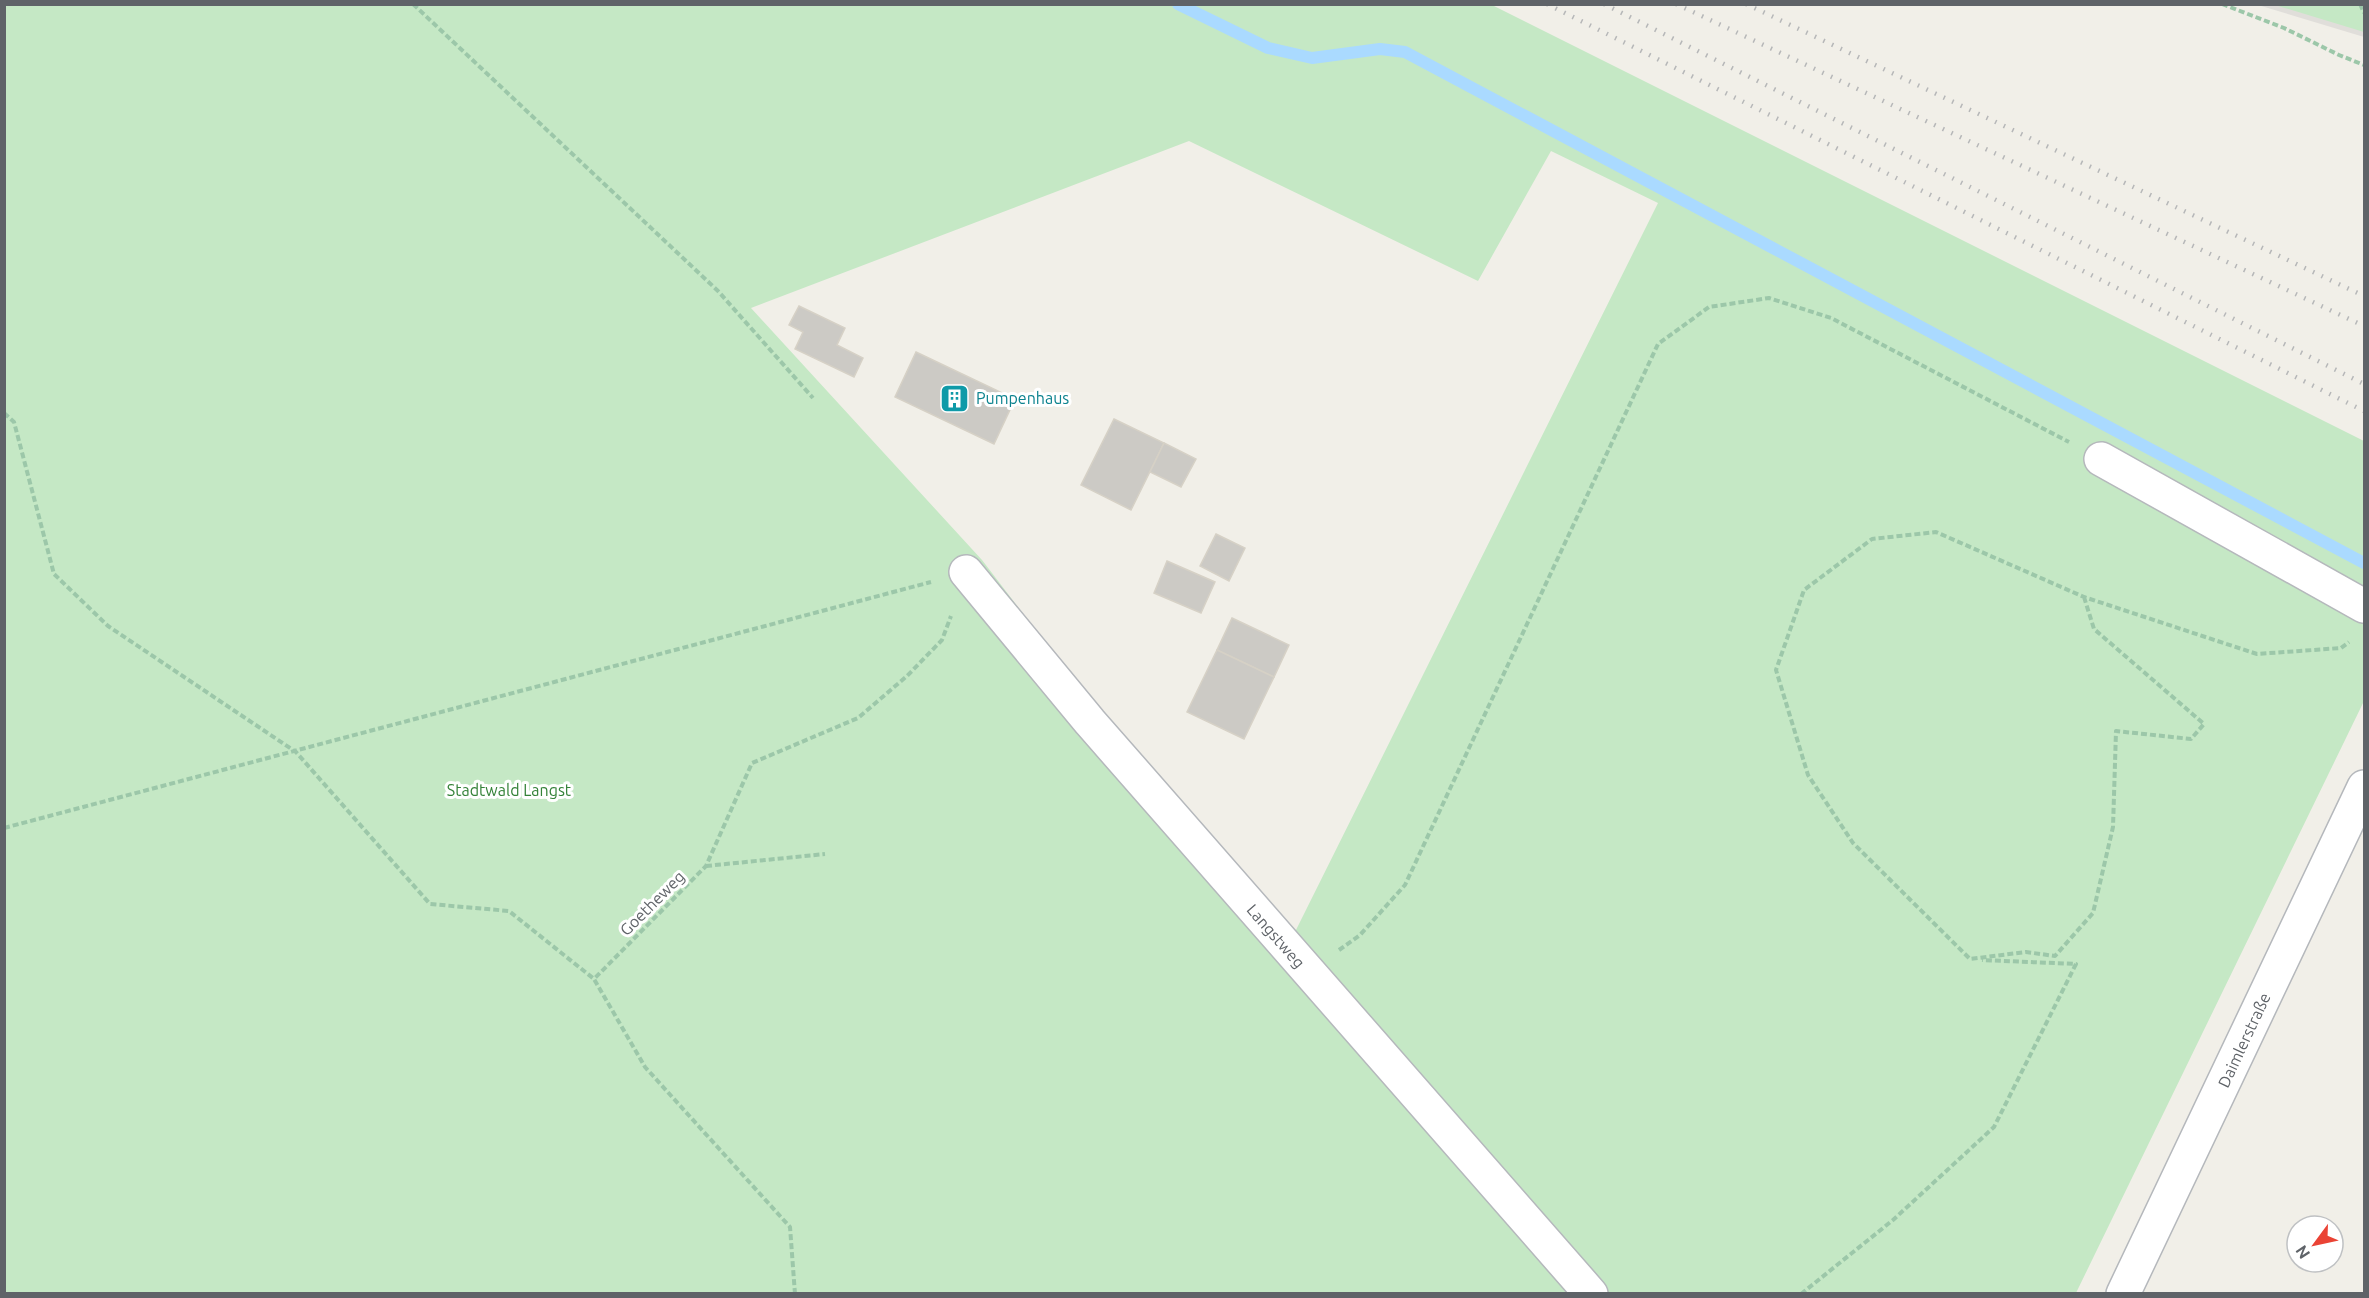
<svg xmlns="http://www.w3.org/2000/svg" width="2369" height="1298" viewBox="0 0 2369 1298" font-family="Ubuntu,sans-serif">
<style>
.industrial{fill:#e0deda}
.green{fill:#c5e8c5;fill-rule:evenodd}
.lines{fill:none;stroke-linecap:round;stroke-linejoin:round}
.stream{stroke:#aadaff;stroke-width:12}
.building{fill:#cccac5;stroke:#d6d1c6;stroke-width:1.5}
.minor-casing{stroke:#b5b8bc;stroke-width:36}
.path{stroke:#9cc7a9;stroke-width:4;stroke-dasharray:6 3;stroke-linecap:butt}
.minor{stroke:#fff;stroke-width:33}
.rail{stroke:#b6b7b8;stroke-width:4.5;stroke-dasharray:1.5 8;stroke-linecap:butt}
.labels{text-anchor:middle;stroke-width:6;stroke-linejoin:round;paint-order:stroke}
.culture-label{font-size:16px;fill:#0d838f;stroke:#fff;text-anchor:start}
.park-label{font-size:16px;fill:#348238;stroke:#fff}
.street-label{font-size:16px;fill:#5f6368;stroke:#fff}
</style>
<rect width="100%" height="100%" fill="#f1efe8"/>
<path class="industrial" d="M 2258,5 L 2364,5 L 2364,37 Z"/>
<g class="green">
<path d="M 5,5 L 1492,5 L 2364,441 L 2364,701 L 2076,1293 L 5,1294 ZM 1189,141 L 1478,281 L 1551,151 L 1658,203 L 1294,934 L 1089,700 L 982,560 L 751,308 Z"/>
<path d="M 2275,5 L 2364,5 L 2364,32 Z"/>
</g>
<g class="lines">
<path class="stream" d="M 1178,4 L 1268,48 L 1312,58 L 1380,49 L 1405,52 L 2364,563"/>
</g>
<g class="building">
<path d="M 799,306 L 845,328 L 837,345 L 863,358 L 854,377 L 795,349 L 803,332 L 789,325 Z"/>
<path d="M 916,352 L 1015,399 L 994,444 L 895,397 Z"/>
<path d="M 1114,419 L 1164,443 L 1131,510 L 1081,485 Z"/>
<path d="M 1164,443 L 1196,459 L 1181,487 L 1150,472 Z"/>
<path d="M 1216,534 L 1245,548 L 1229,581 L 1200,566 Z"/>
<path d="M 1167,561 L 1215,582 L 1201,613 L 1154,593 Z"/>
<path d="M 1232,618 L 1289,645 L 1274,677 L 1217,650 Z"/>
<path d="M 1217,650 L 1274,677 L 1244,739 L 1187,712 Z"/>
</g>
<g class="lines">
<defs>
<g id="minor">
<path d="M 2101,459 L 2364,606"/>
<path d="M 966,572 L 1090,722 L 1591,1294"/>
<path d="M 2123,1294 L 2364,787"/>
</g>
</defs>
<use href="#minor" class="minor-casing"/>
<g class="path">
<path d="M 413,4 L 718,291 L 813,398"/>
<path d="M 2222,4 L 2284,28 L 2339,55 L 2364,65"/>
<path d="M 2360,4 L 2364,13"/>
<path d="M 4,413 L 14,422 L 54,574 L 108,626 L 296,752 L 430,904 L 509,911 L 594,979"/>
<path d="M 2084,597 L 2094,629 L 2204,724 L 2191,739 L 2116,731 L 2113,827 L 2093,913 L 2055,956 L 2026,952 L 1970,959 L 1853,843 L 1808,775 L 1776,670 L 1804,590 L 1872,539 L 1936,532 L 2084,597 L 2257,654 L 2341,648 L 2349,642"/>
<path d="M 4,828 L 931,582"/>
<path d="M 706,866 L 825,854"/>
<path d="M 1339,950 L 1360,935 L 1405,885 L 1658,344 L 1709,307 L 1769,298 L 1831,318 L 2069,442"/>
<path d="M 795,1294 L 790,1227 L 645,1067 L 594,979 L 706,866 L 752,763 L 858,718 L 907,676 L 942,640 L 951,616"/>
<path d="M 1801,1294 L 1893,1220 L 1994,1127 L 2076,964 L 1982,960"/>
</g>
<use href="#minor" class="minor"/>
<g class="rail">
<path d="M 1547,4 L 2364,411"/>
<path d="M 1604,4 L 2364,384"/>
<path d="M 1676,4 L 2364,326"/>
<path d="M 1746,4 L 2364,296"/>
</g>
</g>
<defs>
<symbol id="building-square" viewBox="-11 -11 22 22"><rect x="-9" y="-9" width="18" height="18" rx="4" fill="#0f9aa8" stroke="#fff"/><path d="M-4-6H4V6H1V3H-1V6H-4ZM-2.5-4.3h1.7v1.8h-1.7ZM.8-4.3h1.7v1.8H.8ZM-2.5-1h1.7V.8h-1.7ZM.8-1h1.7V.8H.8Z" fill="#fff"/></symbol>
</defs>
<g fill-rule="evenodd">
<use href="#building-square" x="938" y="382" width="33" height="33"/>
</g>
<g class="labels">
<g class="culture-label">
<text x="976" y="404">Pumpenhaus</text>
</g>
<g class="park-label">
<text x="509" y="796">Stadtwald Langst</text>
</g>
<g class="street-label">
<text transform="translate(652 903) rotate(-45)" y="6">Goetheweg</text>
<text transform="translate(1276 936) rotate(49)" y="6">Langstweg</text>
<text transform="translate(2244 1040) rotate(-65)" y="6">Daimlerstraße</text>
</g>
</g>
<rect width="2369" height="1298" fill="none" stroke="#5f6368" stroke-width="12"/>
<g transform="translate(2315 1244) rotate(237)"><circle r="28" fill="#ffffff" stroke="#bfc1c3" stroke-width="1.5"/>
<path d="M0-4.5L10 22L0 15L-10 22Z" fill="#ea4335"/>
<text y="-9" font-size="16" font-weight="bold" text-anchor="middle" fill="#5f6368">N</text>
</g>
</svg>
